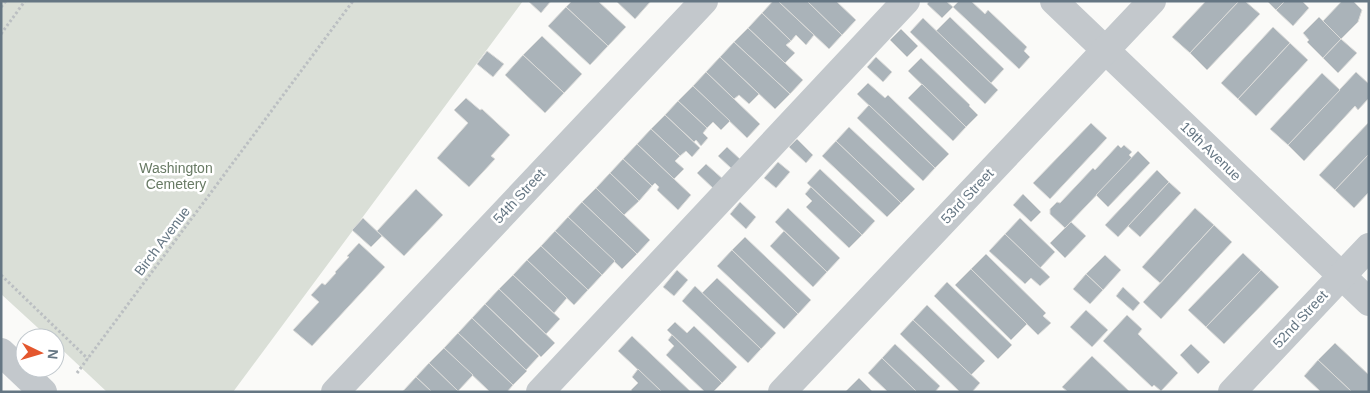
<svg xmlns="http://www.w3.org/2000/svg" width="1370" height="393" viewBox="0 0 1370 393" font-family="Arial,sans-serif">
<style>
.green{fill:#dadfd7}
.building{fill:#aab3b9;stroke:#dcdcda}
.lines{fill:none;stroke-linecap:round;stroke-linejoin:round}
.path{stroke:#bbbfc2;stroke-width:3;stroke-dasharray:2.5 2.5;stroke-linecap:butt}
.minor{stroke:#c3c8cc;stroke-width:28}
.labels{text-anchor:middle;stroke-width:5;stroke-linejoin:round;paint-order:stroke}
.street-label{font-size:14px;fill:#657683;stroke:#fff}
.park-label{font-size:14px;fill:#687a64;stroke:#fff}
</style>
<rect width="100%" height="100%" fill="#fafaf8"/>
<path class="green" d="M 1,1 L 523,1 L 233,392 L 107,392 L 55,343 L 55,338 L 49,338 L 1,294 Z"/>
<g class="building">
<path d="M 528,1 L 551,1 L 541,13 Z"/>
<path d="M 572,1 L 598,1 L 626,27 L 608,46 L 566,7 Z"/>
<path d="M 616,1 L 651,1 L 635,19 Z"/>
<path d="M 773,1 L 778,1 L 814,35 L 806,45 L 796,35 L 791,41 L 762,13 Z"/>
<path d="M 778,1 L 807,1 L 842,35 L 829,49 Z"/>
<path d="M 807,1 L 836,1 L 856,20 L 842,35 Z"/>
<path d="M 929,1 L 946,1 L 953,7 L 942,18 L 927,4 Z"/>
<path d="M 959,1 L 971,1 L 985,14 L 988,10 L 1027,47 L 1024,51 L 1030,57 L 1019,69 L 953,7 Z"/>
<path d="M 1206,1 L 1239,1 L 1190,53 L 1172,37 Z"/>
<path d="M 1239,1 L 1245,1 L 1260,14 L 1207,70 L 1190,53 Z"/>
<path d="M 1267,1 L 1285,1 L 1276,10 Z"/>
<path d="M 1285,1 L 1302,1 L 1309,8 L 1293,26 L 1276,10 Z"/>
<path d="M 1342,1 L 1353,1 L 1362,10 L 1358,22 L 1341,39 L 1323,21 Z"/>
<path d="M 566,7 L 608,46 L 590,65 L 548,26 Z"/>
<path d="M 762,13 L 791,41 L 786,45 L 795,53 L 785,63 L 748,28 Z"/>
<path d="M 950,17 L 1004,69 L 991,83 L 936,31 Z"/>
<path d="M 1319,17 L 1341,39 L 1323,58 L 1307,42 L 1309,40 L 1303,33 Z"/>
<path d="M 923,18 L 998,90 L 985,104 L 910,32 Z"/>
<path d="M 1273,27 L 1290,43 L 1238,99 L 1221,83 Z"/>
<path d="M 748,28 L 803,80 L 790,94 L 734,42 Z"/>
<path d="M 901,29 L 918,46 L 907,57 L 890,40 Z"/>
<path d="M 542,36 L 582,74 L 564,93 L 523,55 Z"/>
<path d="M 1341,39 L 1357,53 L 1338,73 L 1323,58 Z"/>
<path d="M 734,42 L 790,94 L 775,109 L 720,57 Z"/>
<path d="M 1290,43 L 1308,60 L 1256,116 L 1238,99 Z"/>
<path d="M 487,51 L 504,64 L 493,77 L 477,64 Z"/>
<path d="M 523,55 L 564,93 L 545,113 L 505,75 Z"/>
<path d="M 720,57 L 759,94 L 749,104 L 739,95 L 734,99 L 706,72 Z"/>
<path d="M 876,57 L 892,72 L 883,82 L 867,67 Z"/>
<path d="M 921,58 L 970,105 L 969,106 L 978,115 L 966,127 L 908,71 Z"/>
<path d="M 706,72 L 760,124 L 747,138 L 693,86 Z"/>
<path d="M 1356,72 L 1369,84 L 1369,98 L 1358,110 L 1355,106 L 1304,161 L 1288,145 Z"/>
<path d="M 1322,73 L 1340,90 L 1288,145 L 1270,129 Z"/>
<path d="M 868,83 L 885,98 L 888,95 L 949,154 L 935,168 L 857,94 Z"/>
<path d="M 922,84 L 966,127 L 953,141 L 908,98 Z"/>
<path d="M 693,86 L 730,121 L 721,130 L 713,122 L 707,128 L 678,101 Z"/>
<path d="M 466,98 L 480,110 L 482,109 L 510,135 L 491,156 L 495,159 L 469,187 L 437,158 L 468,123 L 454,110 Z"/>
<path d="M 678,101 L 707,128 L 703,133 L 708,138 L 701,146 L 696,140 L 694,142 L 665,115 Z"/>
<path d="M 869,105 L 935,168 L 923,181 L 857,118 Z"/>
<path d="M 665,115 L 700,148 L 692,157 L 686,151 L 680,156 L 651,129 Z"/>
<path d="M 1369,122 L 1369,154 L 1335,190 L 1319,175 Z"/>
<path d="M 1091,123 L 1107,138 L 1050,199 L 1033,183 Z"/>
<path d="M 849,127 L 915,189 L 901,203 L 836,141 Z"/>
<path d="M 651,129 L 680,156 L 675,161 L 684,169 L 674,179 L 637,144 Z"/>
<path d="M 797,139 L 813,155 L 806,163 L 789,147 Z"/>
<path d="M 836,141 L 901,203 L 887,217 L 822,156 Z"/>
<path d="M 637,144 L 691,195 L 678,210 L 657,190 L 659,187 L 655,183 L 652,186 L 623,159 Z"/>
<path d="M 1118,145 L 1121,148 L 1124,145 L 1132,152 L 1129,155 L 1132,158 L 1065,228 L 1050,214 L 1050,209 L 1057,202 L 1060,203 L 1093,168 L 1095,170 Z"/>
<path d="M 727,147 L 741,160 L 732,169 L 718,156 Z"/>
<path d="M 1138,151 L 1150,163 L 1108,207 L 1096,195 Z"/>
<path d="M 1369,154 L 1369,192 L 1354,208 L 1335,190 Z"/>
<path d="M 623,159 L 652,186 L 639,201 L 610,173 Z"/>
<path d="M 778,162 L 790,172 L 776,188 L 764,178 Z"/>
<path d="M 706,164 L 724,180 L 715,190 L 697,173 Z"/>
<path d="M 820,169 L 875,221 L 862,235 L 807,183 Z"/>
<path d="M 1157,170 L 1169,182 L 1118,237 L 1105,225 Z"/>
<path d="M 610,173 L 639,201 L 624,215 L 596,188 Z"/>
<path d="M 1169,182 L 1181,193 L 1140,237 L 1128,226 Z"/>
<path d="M 811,187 L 862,235 L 849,248 L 806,207 L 812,201 L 805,194 Z"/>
<path d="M 596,188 L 650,240 L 637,254 L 582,202 Z"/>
<path d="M 416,189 L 443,215 L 404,256 L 377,231 Z"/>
<path d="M 1023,194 L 1041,212 L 1031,222 L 1013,205 Z"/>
<path d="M 582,202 L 637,254 L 622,269 L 568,217 Z"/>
<path d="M 740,202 L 756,217 L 746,229 L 730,214 Z"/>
<path d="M 788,208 L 840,258 L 827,272 L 775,222 Z"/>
<path d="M 1195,208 L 1214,225 L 1160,283 L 1142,267 Z"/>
<path d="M 568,217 L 615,261 L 602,275 L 555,231 Z"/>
<path d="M 363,218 L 382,236 L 371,247 L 352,230 Z"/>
<path d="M 1020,218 L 1055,252 L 1040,268 L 1005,234 Z"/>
<path d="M 1071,222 L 1086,236 L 1065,258 L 1050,243 Z"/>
<path d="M 1214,225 L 1232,242 L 1161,319 L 1143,302 Z"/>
<path d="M 555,231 L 602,275 L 588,290 L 541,246 Z"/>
<path d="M 784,231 L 827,272 L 813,287 L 770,246 Z"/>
<path d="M 1005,234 L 1050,277 L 1040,286 L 1031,278 L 1025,284 L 989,251 Z"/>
<path d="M 745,237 L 811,300 L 798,314 L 732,250 Z"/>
<path d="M 359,243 L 385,267 L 312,346 L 293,330 L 319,302 L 311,295 L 322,283 L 325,285 L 336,273 L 335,272 L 349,257 L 347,256 Z"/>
<path d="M 541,246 L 588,290 L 574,305 L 527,260 Z"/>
<path d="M 732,250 L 798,314 L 784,329 L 717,266 Z"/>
<path d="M 1243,253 L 1261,270 L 1206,327 L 1188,310 Z"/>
<path d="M 986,254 L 1046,313 L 1043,316 L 1051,323 L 1038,335 L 971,269 Z"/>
<path d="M 1105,255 L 1121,270 L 1103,290 L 1086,274 Z"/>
<path d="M 527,260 L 567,298 L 554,313 L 513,275 Z"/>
<path d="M 971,269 L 1027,324 L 1011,340 L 955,285 Z"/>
<path d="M 677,270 L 688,280 L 674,296 L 663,287 Z"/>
<path d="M 1261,270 L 1279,287 L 1224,344 L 1206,327 Z"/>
<path d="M 1086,274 L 1103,290 L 1090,304 L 1073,289 Z"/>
<path d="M 513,275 L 560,319 L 546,334 L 499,289 Z"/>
<path d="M 717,278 L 776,333 L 761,349 L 702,293 Z"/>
<path d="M 947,282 L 1012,345 L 998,359 L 934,296 Z"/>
<path d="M 695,286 L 761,349 L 748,363 L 682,301 Z"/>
<path d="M 1123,287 L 1140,303 L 1133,311 L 1116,296 Z"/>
<path d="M 499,289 L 555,343 L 541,357 L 485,304 Z"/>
<path d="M 485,304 L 539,356 L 526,370 L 472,318 Z"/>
<path d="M 927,305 L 985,361 L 971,375 L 913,320 Z"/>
<path d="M 1086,310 L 1108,330 L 1092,347 L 1070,327 Z"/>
<path d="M 1127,315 L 1142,329 L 1138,334 L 1178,373 L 1161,391 L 1154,385 L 1152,387 L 1103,341 Z"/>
<path d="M 472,318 L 527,371 L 513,385 L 458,333 Z"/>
<path d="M 913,320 L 980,383 L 972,392 L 960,392 L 900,334 Z"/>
<path d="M 675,322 L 687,333 L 694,326 L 737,367 L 722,383 L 667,330 Z"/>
<path d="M 458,333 L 513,385 L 507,392 L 490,392 L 444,348 Z"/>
<path d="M 672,335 L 722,383 L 713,392 L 705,392 L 666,355 L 674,346 L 668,340 Z"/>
<path d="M 632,336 L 691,392 L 662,392 L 618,351 Z"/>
<path d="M 1335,343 L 1369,375 L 1369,392 L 1352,392 L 1318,360 Z"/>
<path d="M 895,344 L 940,386 L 935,392 L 917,392 L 882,358 Z"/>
<path d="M 1191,344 L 1210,362 L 1198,374 L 1180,355 Z"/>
<path d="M 444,348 L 473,375 L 458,391 L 429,363 Z"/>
<path d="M 1092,356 L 1130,392 L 1068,392 L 1062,387 Z"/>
<path d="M 882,358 L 917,392 L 888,392 L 868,373 Z"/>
<path d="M 1318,360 L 1352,392 L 1321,392 L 1304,376 Z"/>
<path d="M 429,363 L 458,391 L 459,392 L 432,392 L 416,377 Z"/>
<path d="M 638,369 L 662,392 L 632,392 L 631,390 L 638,383 L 632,377 Z"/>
<path d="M 416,377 L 432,392 L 403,391 Z"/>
<path d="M 859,378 L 873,392 L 845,392 Z"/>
</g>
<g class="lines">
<g class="path">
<path d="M 1,7 L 6,1"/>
<path d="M 1,34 L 25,1"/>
<path d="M 1,275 L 88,359"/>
<path d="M 77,373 L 353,1"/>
</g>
<g class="minor">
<path d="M 1054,1 L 1369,302"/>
<path d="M 1,352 L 43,392"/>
<path d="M 335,392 L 704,1"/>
<path d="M 540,392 L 906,1"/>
<path d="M 782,392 L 1152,1"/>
<path d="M 1232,392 L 1369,247"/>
</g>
</g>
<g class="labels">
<g class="street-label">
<text transform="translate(1211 151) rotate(44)" y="5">19th Avenue</text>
<text transform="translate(519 196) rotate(-47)" y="5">54th Street</text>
<text transform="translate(967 196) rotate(-47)" y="5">53rd Street</text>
<text transform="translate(162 241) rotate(-53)" y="5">Birch Avenue</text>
<text transform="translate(1300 319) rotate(-47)" y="5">52nd Street</text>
</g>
<g class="park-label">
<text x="176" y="173">Washington<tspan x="176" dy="16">Cemetery</tspan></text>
</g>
</g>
<rect width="1370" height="393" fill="none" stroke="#657683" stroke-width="5"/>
<g transform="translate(40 353) rotate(95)"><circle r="24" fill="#ffffff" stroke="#c1c8cd"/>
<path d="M0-4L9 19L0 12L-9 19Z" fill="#e4572e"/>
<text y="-8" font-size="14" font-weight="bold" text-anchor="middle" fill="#657683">N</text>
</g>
</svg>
